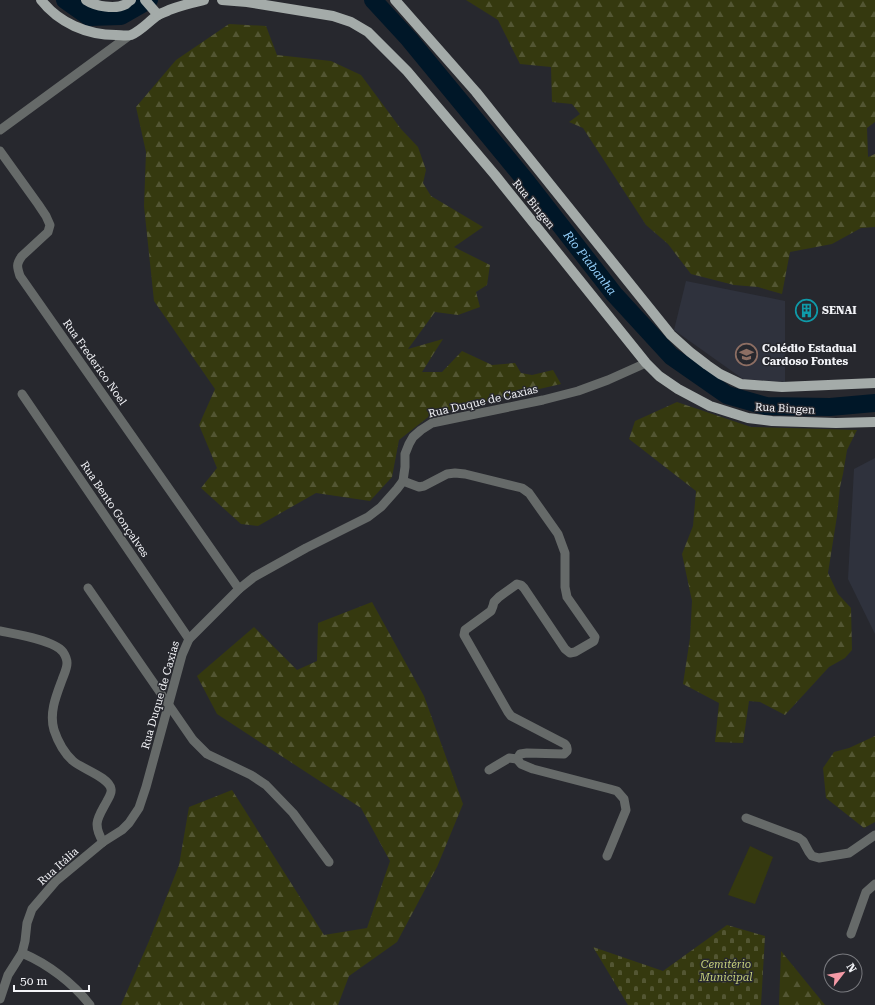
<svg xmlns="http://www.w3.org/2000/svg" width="875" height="1005" viewBox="0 0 875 1005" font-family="'Roboto Serif',serif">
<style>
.built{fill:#2f323d}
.forest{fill:url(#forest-firs)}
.cemetery{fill:url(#cemetery-stones)}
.garden{fill:#35390f}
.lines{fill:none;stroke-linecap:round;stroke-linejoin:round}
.river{stroke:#001728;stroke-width:18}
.minor{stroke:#666a69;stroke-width:9}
.primary{stroke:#a4aba9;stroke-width:10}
.labels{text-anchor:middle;stroke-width:3;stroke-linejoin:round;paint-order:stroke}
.street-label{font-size:11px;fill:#f2f3f7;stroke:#27282e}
.poi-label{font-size:11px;font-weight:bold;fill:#f2f3f7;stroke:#27282e;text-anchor:start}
.park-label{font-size:11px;font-style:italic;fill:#c4ce7a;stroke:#27282e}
.water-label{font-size:12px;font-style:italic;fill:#92cef9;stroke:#27282e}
</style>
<defs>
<pattern id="forest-firs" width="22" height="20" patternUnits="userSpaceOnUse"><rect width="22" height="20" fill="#35390f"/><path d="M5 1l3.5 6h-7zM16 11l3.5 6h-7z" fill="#535633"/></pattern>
<pattern id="cemetery-stones" width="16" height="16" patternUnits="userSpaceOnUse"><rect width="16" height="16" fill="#35390f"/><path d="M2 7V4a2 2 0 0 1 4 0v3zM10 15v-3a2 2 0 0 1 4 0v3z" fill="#535633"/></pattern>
</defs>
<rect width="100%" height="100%" fill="#27282e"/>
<g class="built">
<path d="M 686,281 L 785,301 L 785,382 L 743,379 L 674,330 Z"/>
<path d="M 875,458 L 875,634 L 848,579 L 854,469 Z"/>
</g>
<g class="forest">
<path d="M 466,0 L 875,0 L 875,122 L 867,128 L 868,157 L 875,154 L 875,227 L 861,228 L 832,244 L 790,252 L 782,294 L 758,287 L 734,285 L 691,274 L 668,244 L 646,225 L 583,128 L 569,122 L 580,114 L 572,104 L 552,102 L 551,67 L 520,64 L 498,20 Z"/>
<path d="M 229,24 L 266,26 L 277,55 L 331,61 L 361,75 L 401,129 L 418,147 L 426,170 L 423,183 L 431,196 L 483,227 L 454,247 L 490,265 L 487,285 L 476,292 L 480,307 L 458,315 L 435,312 L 408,349 L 443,339 L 422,372 L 442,372 L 462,351 L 492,365 L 515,363 L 521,373 L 532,375 L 553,370 L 561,384 L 432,414 L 399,440 L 392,477 L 370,501 L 316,493 L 258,526 L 241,524 L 201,488 L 217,468 L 199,425 L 215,389 L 154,301 L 144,206 L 146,152 L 136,107 L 176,60 Z"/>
<path d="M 677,402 L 751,427 L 857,430 L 847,450 L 843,474 L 840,487 L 837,516 L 828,573 L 838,594 L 851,608 L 852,650 L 845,658 L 829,667 L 785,715 L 760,702 L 749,701 L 743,743 L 715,742 L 719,703 L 683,684 L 690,638 L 692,601 L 682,554 L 693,526 L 696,491 L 629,439 L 635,421 Z"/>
<path d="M 372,602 L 424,696 L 463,804 L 437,867 L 397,942 L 349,976 L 338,1005 L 121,1005 L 149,941 L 179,865 L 189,807 L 232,790 L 324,935 L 367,928 L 390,861 L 361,808 L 217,714 L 197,676 L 254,627 L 297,670 L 317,661 L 318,623 Z"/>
<path d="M 875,736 L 875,822 L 864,828 L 826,798 L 823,768 L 834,752 L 849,748 Z"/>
<path d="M 781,951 L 825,1005 L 779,1005 Z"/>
</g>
<path class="cemetery" d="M 727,925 L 765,936 L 761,1005 L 628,1005 L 593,947 L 663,971 Z"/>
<path class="garden" d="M 750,846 L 773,857 L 755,904 L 728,895 Z"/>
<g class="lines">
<g class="river">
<path d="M 65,0 L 89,17 L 121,16 L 149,0"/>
<path id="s1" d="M 373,0 L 409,39 L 526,181 L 614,294 L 671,356 L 727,395 L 766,406 L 830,407 L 875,403"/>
</g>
<g class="minor">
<path d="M 0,130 L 130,35"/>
<path d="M 0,151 L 38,204 L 46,216 L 50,225 L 48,232 L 22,256 C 16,264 17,267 20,276 L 239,589"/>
<path d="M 22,394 L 189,639"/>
<path d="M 403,481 L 419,487 L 424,486 L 447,474 L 455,473 L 465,474 L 522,488 L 529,493 L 558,534 L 565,553 L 565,587 L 567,597 L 595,637 L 594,641 L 575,652 L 570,653 L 565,649 L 524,588 L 521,585 L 517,584 L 499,597 L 494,602 L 493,606 L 491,611 L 465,630 L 464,635 L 508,712 L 511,716 L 561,742 C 566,744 568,746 567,751 L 564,754 L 527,753 L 520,754 L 517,759 L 509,758 L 489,770"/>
<path d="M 88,588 L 193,740 L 207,754 L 251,775 L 266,785 L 293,813 L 329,862"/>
<path d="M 0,631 C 15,634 54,640 63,652 C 65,655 67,659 67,663 C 67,669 64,674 62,680 C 56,696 49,713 54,730 C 58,742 64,753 73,761 C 82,769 109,777 111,789 C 112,793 109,797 107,801 C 98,818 92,823 103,842"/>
<path d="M 517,759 L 521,764 L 533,769 L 610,789 L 617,791 L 624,799 L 626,810 L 607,856"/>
<path d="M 746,818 L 799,838 L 803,841 L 809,852 L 812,856 L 819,858 L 849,853 L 875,835"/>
<path d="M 851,934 L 866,892 L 875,884"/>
<path d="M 22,953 C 48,964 73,983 90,1005"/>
<path d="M 0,999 L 8,975 L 22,953 L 25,941 L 27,923 L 32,909 L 56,881 L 103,842 L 122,830 L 129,823 L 139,808 L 146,787 L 182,655 L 189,639 L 239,589 L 254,577 L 306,548 L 368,517 L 381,507 L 397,489 L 403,481 L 405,467 L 405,454 L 409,444 L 413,437 L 421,430 L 432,423 L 543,400 L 578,391 L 608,380 L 646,363"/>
</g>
<g class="primary">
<path d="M 41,0 C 59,23 87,35 116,35 C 120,35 127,36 131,35 C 142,30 149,21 158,15 C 161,13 166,12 169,10 C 182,5 191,3 204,0"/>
<path d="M 86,0 C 95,6 115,10 126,4 C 127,3 129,1 131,0"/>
<path d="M 145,0 L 158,15"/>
<path d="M 222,0 L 247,2 L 333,16 L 351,22 L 368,32 L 407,71 L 495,175 L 646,363 L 659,376 L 678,389 L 710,406 L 748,418 L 772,421 L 836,423 L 875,422"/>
<path d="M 395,0 L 476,92 L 671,335 L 690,352 L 707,365 L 720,374 L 741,384 L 782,387 L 875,383"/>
</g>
</g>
<defs>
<symbol id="building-ring" viewBox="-11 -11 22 22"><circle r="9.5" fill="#27282e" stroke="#0f9aa8" stroke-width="1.5"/><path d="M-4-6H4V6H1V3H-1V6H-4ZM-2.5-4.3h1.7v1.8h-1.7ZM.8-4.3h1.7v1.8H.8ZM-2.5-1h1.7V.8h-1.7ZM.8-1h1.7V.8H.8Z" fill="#0f9aa8"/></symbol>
<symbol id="school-ring" viewBox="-11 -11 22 22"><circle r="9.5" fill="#27282e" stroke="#8d6e63" stroke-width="1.5"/><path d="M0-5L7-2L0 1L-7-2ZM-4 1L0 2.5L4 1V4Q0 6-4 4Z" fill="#8d6e63"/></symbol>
</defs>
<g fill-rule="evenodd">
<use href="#building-ring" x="794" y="298" width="25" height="25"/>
<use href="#school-ring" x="734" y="342" width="25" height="25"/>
</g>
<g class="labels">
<g class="street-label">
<text transform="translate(534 204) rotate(51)" y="4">Rua Bingen</text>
<text transform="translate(95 362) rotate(55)" y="4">Rua Frederico Noel</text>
<text transform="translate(483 401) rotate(-13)" y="4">Rua Duque de Caxias</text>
<text transform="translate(785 408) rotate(3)" y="4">Rua Bingen</text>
<text transform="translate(115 509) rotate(56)" y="4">Rua Bento Gonçalves</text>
<text transform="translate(160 695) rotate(-74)" y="4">Rua Duque de Caxias</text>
<text transform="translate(58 866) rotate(-42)" y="4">Rua Itália</text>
</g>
<g class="poi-label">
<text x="822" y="314">SENAI</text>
<text x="762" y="352">Colédio Estadual<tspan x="762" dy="13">Cardoso Fontes</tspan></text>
</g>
<g class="park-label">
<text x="726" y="968">Cemitério<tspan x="726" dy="13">Municipal</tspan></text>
</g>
<g class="water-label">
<text dy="4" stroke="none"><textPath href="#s1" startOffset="341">Rio Piabanha</textPath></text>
</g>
</g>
<g transform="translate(843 973) rotate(59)"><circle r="19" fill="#27282e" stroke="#78797e"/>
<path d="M0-3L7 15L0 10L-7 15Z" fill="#f49aa6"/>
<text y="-6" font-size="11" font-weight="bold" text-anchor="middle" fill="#f2f3f7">N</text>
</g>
<path d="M14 985v6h75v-6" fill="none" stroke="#f2f3f7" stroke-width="2"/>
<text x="20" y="985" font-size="12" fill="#f2f3f7" stroke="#27282e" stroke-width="3" paint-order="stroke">50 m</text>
</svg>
